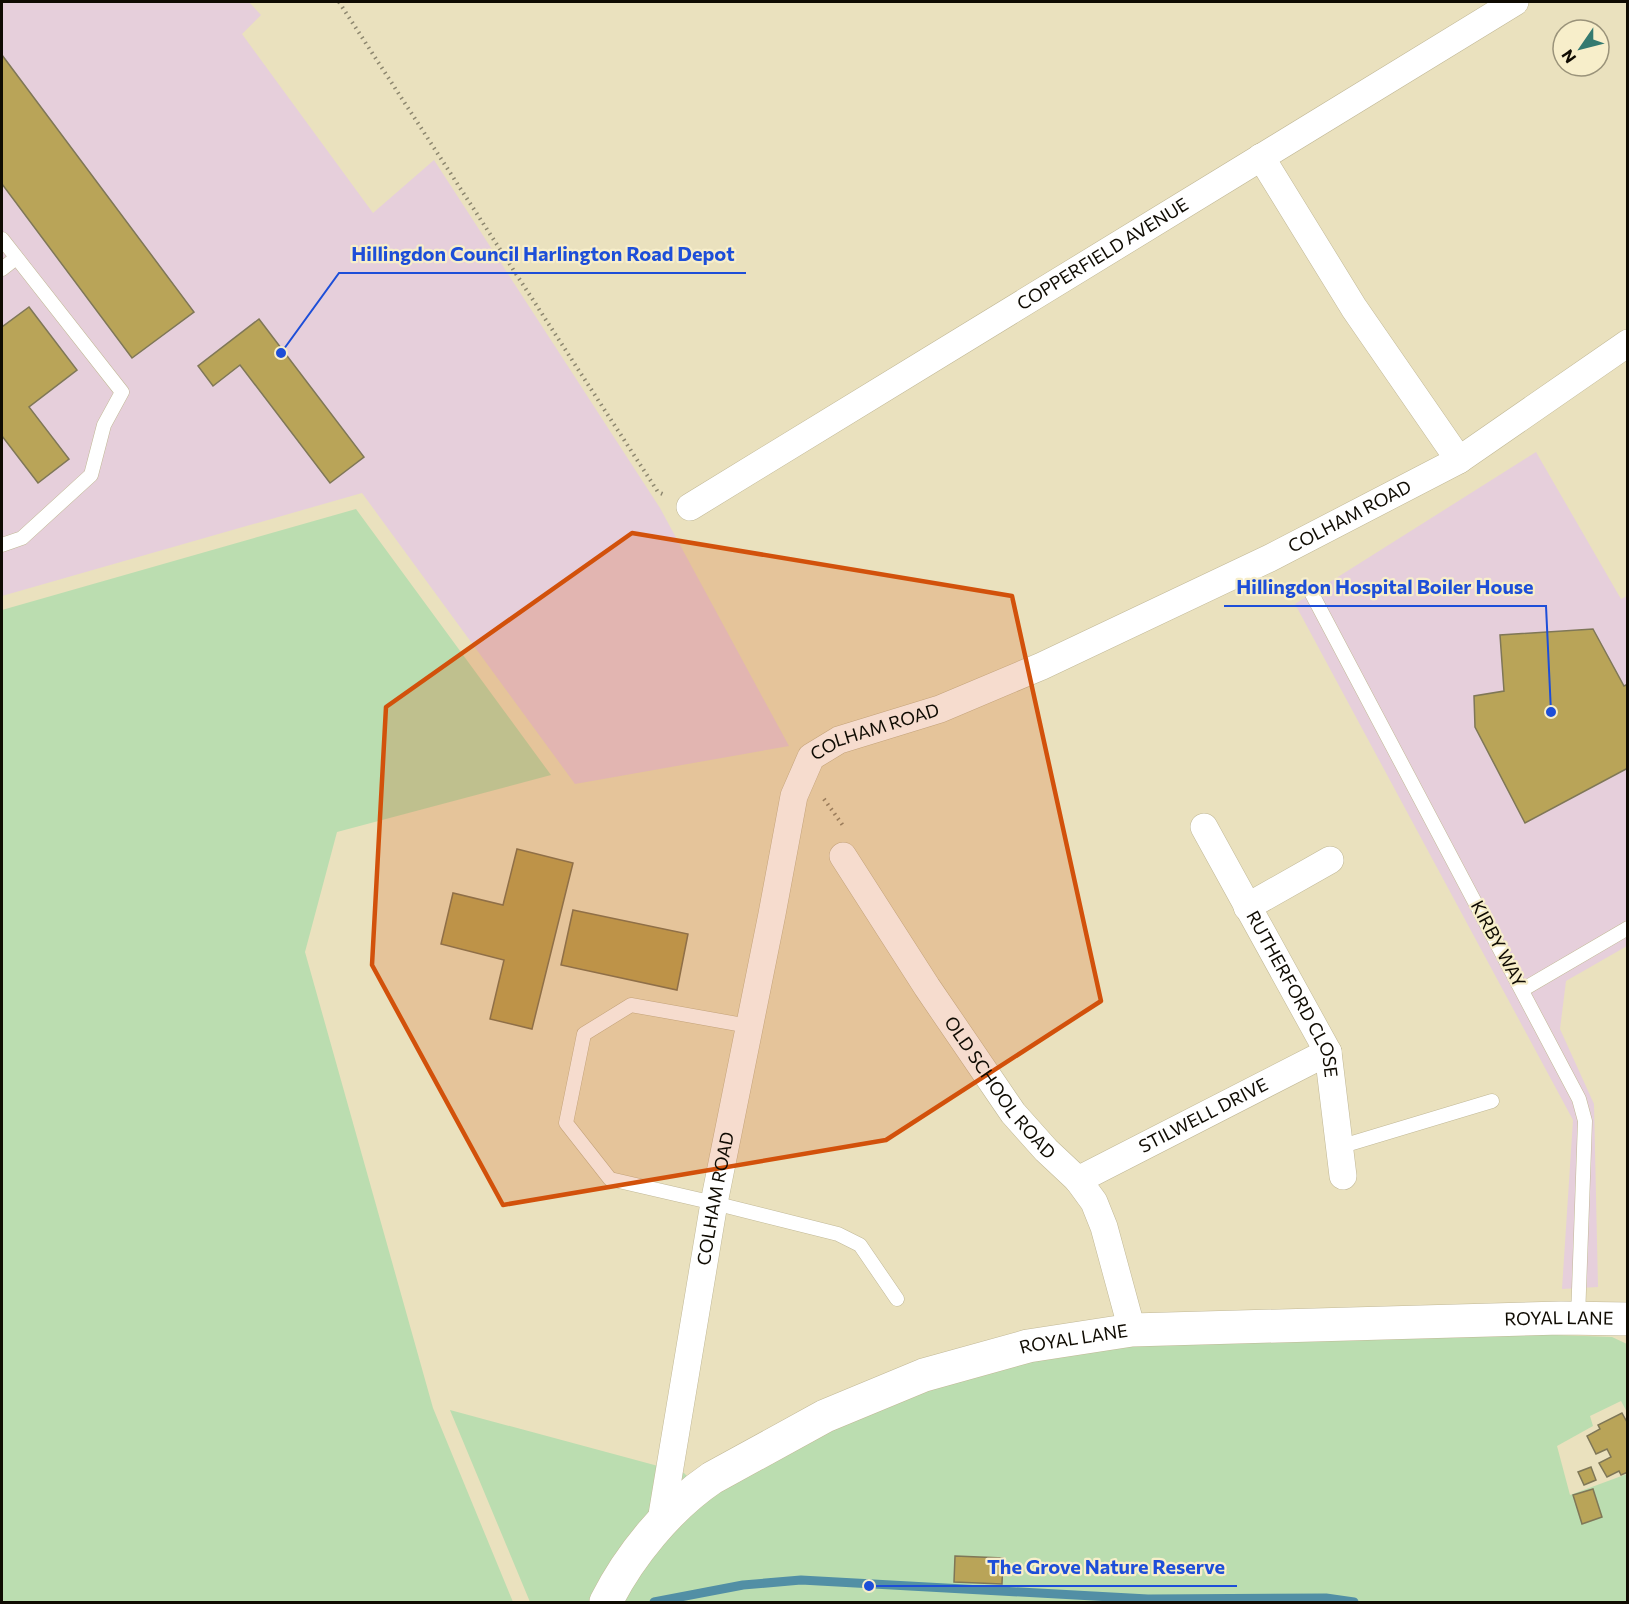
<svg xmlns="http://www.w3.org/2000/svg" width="1629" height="1604" viewBox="0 0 1629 1604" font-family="Commissioner,sans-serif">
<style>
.industrial{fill:#e6cfdb}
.green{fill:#bbddb0}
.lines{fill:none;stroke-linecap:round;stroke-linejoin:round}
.stream{stroke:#528fa5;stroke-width:9}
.building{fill:#b9a458;stroke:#7f7757;stroke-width:1.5}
.service-casing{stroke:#c1b896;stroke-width:15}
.minor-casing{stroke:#c1b896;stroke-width:28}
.tertiary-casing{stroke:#c1b896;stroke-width:34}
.path{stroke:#8d876f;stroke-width:4;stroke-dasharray:1.5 4.5;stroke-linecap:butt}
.service{stroke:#fff;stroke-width:14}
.minor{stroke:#fff;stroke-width:27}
.tertiary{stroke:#fff;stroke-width:33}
.marked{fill:#d2510b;fill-opacity:0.2;stroke:#d2510b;stroke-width:4.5;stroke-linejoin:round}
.labels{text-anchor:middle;stroke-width:4.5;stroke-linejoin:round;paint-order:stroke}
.street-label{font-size:18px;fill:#0f0b02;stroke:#f7eeca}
.leader{fill:none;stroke:#1d4ed8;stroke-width:2}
.callout-dot{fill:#1d4ed8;stroke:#f7eeca;stroke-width:2}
.callout-label{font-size:20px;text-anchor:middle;font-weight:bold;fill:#1d4ed8;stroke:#f7eeca;stroke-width:4.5;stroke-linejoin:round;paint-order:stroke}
</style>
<rect width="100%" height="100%" fill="#eae1be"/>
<g class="industrial">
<path d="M 2,2 L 249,2 L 261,15 L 242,34 L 373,213 L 434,160 L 660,508 L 789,746 L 575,784 L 362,493 L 2,596 Z"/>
<path d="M 1536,452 L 1621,599 L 1627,596 L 1627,946 L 1566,981 L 1560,1029 L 1594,1104 L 1598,1287 L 1562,1289 L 1573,1120 L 1295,604 Z"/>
</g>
<g class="green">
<path d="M 356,509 L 551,775 L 337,832 L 305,952 L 433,1408 L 513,1602 L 2,1602 L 2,610 Z"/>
<path d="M 1528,1334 L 1612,1337 L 1627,1344 L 1627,1412 L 1621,1401 L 1590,1416 L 1593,1426 L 1557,1446 L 1570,1495 L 1627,1474 L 1627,1602 L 530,1602 L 450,1410 L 684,1473 L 698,1487 L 1028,1346 Z"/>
</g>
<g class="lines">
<path class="stream" d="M 654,1602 L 743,1585 L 801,1580 L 1148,1599 L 1326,1598 L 1354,1602"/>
</g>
<g class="building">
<path d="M 2,55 L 194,312 L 132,358 L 2,184 Z"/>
<path d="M 29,307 L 77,370 L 29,407 L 69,459 L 38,483 L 2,436 L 2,327 Z"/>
<path d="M 259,319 L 364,457 L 330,483 L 240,365 L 213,386 L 198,366 Z"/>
<path d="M 1593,629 L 1624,686 L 1628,684 L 1628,768 L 1525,823 L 1475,727 L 1474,696 L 1504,691 L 1500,635 Z"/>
<path d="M 517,849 L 573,863 L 532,1029 L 490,1019 L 504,960 L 441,944 L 453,893 L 503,905 Z"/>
<path d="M 573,910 L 688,934 L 677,990 L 561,965 Z"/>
<path d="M 1622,1413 L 1628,1424 L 1628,1472 L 1621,1475 L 1619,1471 L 1607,1477 L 1599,1463 L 1611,1457 L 1607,1449 L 1596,1454 L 1587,1436 L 1600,1429 L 1598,1425 Z"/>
<path d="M 1591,1467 L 1596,1480 L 1584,1485 L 1578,1472 Z"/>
<path d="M 1593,1489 L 1602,1517 L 1582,1524 L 1573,1495 Z"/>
<path d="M 955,1556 L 1003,1558 L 1002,1584 L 954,1582 Z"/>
</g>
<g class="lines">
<defs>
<g id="service">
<path d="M 2,239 L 122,392 L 104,425 L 91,475 L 22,538 L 2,545"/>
<path d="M 2,269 L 16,258"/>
<path d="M 1312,594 L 1579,1099 L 1585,1121 L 1578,1318"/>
<path d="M 1522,990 L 1628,928"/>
<path d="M 749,1026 L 631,1005 L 584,1034 L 566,1123 L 610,1179 L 714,1203 L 838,1234 L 860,1245 L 897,1299"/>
<path d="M 1339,1147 L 1492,1101"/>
</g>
<g id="minor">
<path d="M 1261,157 L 1354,308 L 1459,460"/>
<path id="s1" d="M 690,507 L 1515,2"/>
<path id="s2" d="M 1204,827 L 1328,1052 L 1343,1176"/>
<path id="s3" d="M 843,856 L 927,987 L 1013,1113 L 1046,1150 L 1078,1180 L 1094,1202 L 1104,1227 L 1132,1330"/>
<path d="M 1247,907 L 1330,860"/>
<path id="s4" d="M 1078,1180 L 1328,1052"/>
<path id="s5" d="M 661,1521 L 714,1203 L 772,914 L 794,796 L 811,757 L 839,740 L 940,709 L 1042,666 L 1270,558 L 1459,460 L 1628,343"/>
</g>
<g id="tertiary">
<path id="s6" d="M 606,1602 C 629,1556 669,1507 712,1478 L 825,1416 L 924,1375 L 1028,1346 L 1132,1330 L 1561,1318 L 1628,1319"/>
</g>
</defs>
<use href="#service" class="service-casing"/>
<use href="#minor" class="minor-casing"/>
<use href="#tertiary" class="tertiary-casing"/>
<g class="path">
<path d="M 339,2 L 658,492 L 665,495"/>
<path d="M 824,799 L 844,827"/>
</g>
<use href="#service" class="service"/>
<use href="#minor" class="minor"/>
<use href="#tertiary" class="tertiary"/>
</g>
<path class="marked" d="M 632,533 L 1012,596 L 1101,1001 L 886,1140 L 503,1205 L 372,965 L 386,707 Z"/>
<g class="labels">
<g class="street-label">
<text dy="6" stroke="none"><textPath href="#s1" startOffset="484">COPPERFIELD AVENUE</textPath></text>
<text dy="6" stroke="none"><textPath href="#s5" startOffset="1371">COLHAM ROAD</textPath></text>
<text dy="6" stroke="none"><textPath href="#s5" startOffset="849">COLHAM ROAD</textPath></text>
<text transform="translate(1498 944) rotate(62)" y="6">KIRBY WAY</text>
<text dy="6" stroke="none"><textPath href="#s2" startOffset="190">RUTHERFORD CLOSE</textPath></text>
<text dy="6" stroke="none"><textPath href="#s3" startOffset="280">OLD SCHOOL ROAD</textPath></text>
<text dy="6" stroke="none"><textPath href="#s4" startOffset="141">STILWELL DRIVE</textPath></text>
<text dy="6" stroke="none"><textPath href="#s5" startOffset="327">COLHAM ROAD</textPath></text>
<text dy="6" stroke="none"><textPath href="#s6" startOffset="1041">ROYAL LANE</textPath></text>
<text dy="6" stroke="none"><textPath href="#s6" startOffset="555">ROYAL LANE</textPath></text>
</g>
</g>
<path class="leader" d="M281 353L339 273H746M1551 712L1546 606H1224M869 1586L974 1586H1237"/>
<g class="callout-dot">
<circle cx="281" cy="353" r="6"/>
<circle cx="1551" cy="712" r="6"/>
<circle cx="869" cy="1586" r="6"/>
</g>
<g class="callout-label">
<text x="543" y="261">Hillingdon Council Harlington Road Depot</text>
<text x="1385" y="594">Hillingdon Hospital Boiler House</text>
<text x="1106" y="1574">The Grove Nature Reserve</text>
</g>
<rect width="1629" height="1604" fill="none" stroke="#0f0b02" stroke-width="6"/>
<g transform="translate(1581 48) rotate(235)"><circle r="28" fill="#f7eeca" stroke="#9a937a" stroke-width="1.5"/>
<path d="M0-4.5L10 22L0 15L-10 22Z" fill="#347a70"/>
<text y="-9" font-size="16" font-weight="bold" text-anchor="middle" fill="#0f0b02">N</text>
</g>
</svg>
